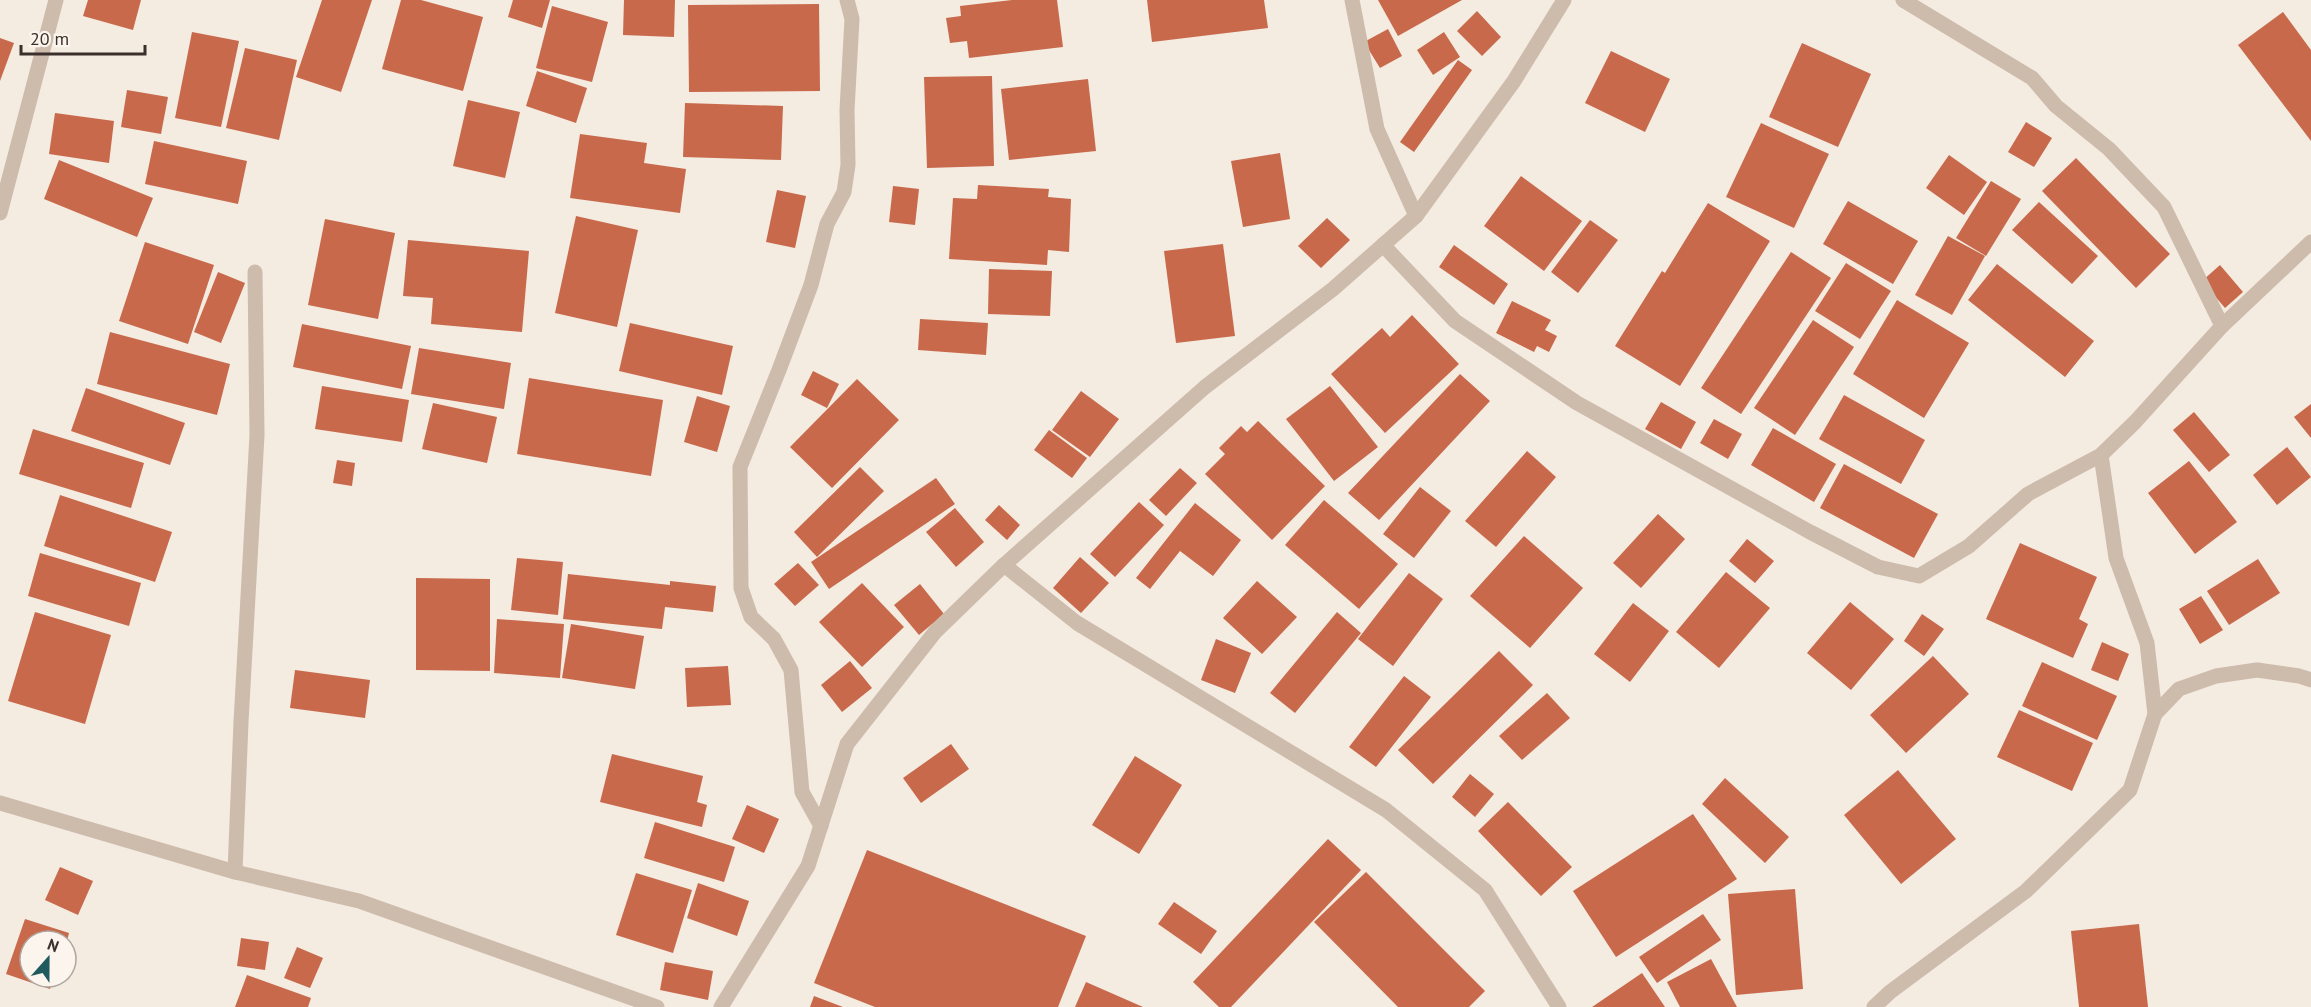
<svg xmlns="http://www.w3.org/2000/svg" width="2311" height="1007" viewBox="0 0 2311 1007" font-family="'PT Sans',sans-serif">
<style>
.building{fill:#c8694b}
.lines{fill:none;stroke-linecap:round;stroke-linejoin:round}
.minor{stroke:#cdbbac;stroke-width:15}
</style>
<rect width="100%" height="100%" fill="#f4ebe1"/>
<g class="building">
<path d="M 88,0 L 141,0 L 133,30 L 83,16 Z"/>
<path d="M 322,0 L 372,0 L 341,92 L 296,77 Z"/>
<path d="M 401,0 L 421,0 L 483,17 L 463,91 L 382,69 Z"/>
<path d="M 513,0 L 550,0 L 542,28 L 508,17 Z"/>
<path d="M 624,0 L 675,0 L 674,37 L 623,35 Z"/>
<path d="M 1012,0 L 1057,0 L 1063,47 L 969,58 L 967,41 L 950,43 L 946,18 L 961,16 L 960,6 Z"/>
<path d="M 1147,0 L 1264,0 L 1268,28 L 1152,42 Z"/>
<path d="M 1378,0 L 1462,0 L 1398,36 Z"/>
<path d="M 819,4 L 820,91 L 689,92 L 688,5 Z"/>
<path d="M 552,6 L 608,22 L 592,82 L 536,68 Z"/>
<path d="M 1477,11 L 1501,37 L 1482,56 L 1457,31 Z"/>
<path d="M 2283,12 L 2311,50 L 2311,141 L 2238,45 Z"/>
<path d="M 1388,29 L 1402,56 L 1380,68 L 1364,42 Z"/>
<path d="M 192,32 L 239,41 L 221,127 L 175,118 Z"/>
<path d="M 1444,32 L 1460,57 L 1433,75 L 1417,50 Z"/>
<path d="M 0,38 L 14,43 L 0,81 Z"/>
<path d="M 1802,43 L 1871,74 L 1838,147 L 1769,117 Z"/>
<path d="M 245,48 L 297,60 L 279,140 L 226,128 Z"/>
<path d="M 1611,51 L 1670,79 L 1645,132 L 1585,103 Z"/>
<path d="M 1458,60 L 1472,70 L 1414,152 L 1400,142 Z"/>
<path d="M 537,71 L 587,88 L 576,123 L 526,106 Z"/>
<path d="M 992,76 L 994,166 L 927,168 L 924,77 Z"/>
<path d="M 1088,79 L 1096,151 L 1009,160 L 1001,89 Z"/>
<path d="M 127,90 L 168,97 L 161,134 L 121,127 Z"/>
<path d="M 468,100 L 520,112 L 505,178 L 453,166 Z"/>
<path d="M 685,103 L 783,106 L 781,160 L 683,157 Z"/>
<path d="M 55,113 L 114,121 L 109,163 L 49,154 Z"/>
<path d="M 2026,122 L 2052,138 L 2034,167 L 2008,152 Z"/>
<path d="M 1761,123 L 1829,154 L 1794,228 L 1726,197 Z"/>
<path d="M 580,134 L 647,143 L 644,163 L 686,169 L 680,213 L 570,198 Z"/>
<path d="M 154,141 L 247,161 L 238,204 L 145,184 Z"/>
<path d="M 1280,153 L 1290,219 L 1243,227 L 1231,161 Z"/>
<path d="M 1949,155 L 1987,182 L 1964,215 L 1926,188 Z"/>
<path d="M 2076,158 L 2170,254 L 2136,288 L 2042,191 Z"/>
<path d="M 59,160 L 153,198 L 137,237 L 44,199 Z"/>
<path d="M 1521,176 L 1582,221 L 1544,271 L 1484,226 Z"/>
<path d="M 1991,181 L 2021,199 L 1986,256 L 1956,238 Z"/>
<path d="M 978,185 L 1049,189 L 1048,197 L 1071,199 L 1069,252 L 1048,250 L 1047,265 L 949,259 L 953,198 L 977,199 Z"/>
<path d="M 893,186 L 919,189 L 915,225 L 889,222 Z"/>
<path d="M 777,190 L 806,196 L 795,248 L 766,242 Z"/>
<path d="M 1848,201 L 1918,241 L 1893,284 L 1823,244 Z"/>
<path d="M 2039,202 L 2098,256 L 2072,284 L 2012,230 Z"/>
<path d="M 1708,203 L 1770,241 L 1680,386 L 1615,346 L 1662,271 L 1665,273 Z"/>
<path d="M 576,216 L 638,230 L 617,327 L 555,313 Z"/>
<path d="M 1327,218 L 1350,240 L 1321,268 L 1298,246 Z"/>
<path d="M 325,219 L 395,233 L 378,319 L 308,305 Z"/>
<path d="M 1590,220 L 1618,240 L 1578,293 L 1551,272 Z"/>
<path d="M 1948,236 L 1985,256 L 1952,315 L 1915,295 Z"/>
<path d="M 408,240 L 529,251 L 522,332 L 431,324 L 433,298 L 403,296 Z"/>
<path d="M 145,242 L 214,265 L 188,344 L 119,321 Z"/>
<path d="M 1223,244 L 1235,336 L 1176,343 L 1164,251 Z"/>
<path d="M 1454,245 L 1508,284 L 1494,305 L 1439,267 Z"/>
<path d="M 1791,252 L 1831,278 L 1741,414 L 1701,388 Z"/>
<path d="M 1846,263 L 1891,291 L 1860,339 L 1815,311 Z"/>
<path d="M 1997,264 L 2094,341 L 2065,377 L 1968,300 Z"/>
<path d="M 2220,265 L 2243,292 L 2225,308 L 2202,281 Z"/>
<path d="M 989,269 L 1052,271 L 1050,316 L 988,314 Z"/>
<path d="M 218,272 L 245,283 L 221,343 L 194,332 Z"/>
<path d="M 1897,300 L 1969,343 L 1924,418 L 1853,374 Z"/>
<path d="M 1512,301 L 1551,320 L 1545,330 L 1557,336 L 1549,352 L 1537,346 L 1534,352 L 1496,333 Z"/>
<path d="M 1412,315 L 1459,364 L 1385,433 L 1331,374 L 1382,328 L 1390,337 Z"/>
<path d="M 920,319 L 988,323 L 986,355 L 918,350 Z"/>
<path d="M 1813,320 L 1854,347 L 1795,435 L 1754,408 Z"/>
<path d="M 630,323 L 733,346 L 722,395 L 619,371 Z"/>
<path d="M 302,324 L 411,346 L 402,389 L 293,367 Z"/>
<path d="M 110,332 L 230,364 L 217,415 L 97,384 Z"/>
<path d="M 419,348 L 511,363 L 504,409 L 411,394 Z"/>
<path d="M 813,371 L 839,384 L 827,408 L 801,395 Z"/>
<path d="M 1460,374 L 1490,401 L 1379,520 L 1348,493 Z"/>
<path d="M 529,378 L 663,400 L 651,476 L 517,454 Z"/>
<path d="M 857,379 L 899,420 L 832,488 L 790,447 Z"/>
<path d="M 322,386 L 409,400 L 402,442 L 315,429 Z"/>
<path d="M 1330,386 L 1378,447 L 1334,481 L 1286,419 Z"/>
<path d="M 86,388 L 185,423 L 170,465 L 71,431 Z"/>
<path d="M 1081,391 L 1119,419 L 1090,457 L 1052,430 Z"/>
<path d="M 1844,395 L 1925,440 L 1901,484 L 1819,439 Z"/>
<path d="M 697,396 L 730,406 L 717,452 L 684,442 Z"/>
<path d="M 1661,402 L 1696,422 L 1681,449 L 1645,429 Z"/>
<path d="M 433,403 L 497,417 L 487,463 L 422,449 Z"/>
<path d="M 2311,404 L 2311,438 L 2294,417 Z"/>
<path d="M 2194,412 L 2230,455 L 2209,472 L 2173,430 Z"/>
<path d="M 1714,419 L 1742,434 L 1728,459 L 1700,443 Z"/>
<path d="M 1258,421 L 1325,486 L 1272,540 L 1205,474 L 1225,454 L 1219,448 L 1241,426 L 1247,432 Z"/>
<path d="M 1773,428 L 1836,464 L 1814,502 L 1751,465 Z"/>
<path d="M 33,429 L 144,463 L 131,508 L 19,474 Z"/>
<path d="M 1049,430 L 1087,458 L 1072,478 L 1034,450 Z"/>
<path d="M 2287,447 L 2311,477 L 2277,505 L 2253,475 Z"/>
<path d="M 1527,451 L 1556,477 L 1496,547 L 1465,521 Z"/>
<path d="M 337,460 L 355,463 L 352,486 L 333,483 Z"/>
<path d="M 2189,461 L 2237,522 L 2195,554 L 2148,493 Z"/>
<path d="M 1844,464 L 1938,514 L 1914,558 L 1820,508 Z"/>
<path d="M 860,467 L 884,491 L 817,557 L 794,532 Z"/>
<path d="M 1180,468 L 1197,483 L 1166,516 L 1149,500 Z"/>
<path d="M 936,478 L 955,504 L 829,589 L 811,562 Z"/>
<path d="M 1420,487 L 1451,511 L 1414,558 L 1383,534 Z"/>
<path d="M 60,495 L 172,532 L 155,582 L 44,546 Z"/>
<path d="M 1324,500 L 1398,564 L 1359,609 L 1285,545 Z"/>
<path d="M 1139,502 L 1164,525 L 1115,577 L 1090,554 Z"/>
<path d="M 1195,503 L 1241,540 L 1213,576 L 1180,551 L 1150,589 L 1136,578 Z"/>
<path d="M 999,505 L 1020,525 L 1007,540 L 985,520 Z"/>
<path d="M 955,508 L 984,542 L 956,567 L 926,532 Z"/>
<path d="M 1658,514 L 1685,539 L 1641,588 L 1613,563 Z"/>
<path d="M 1524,536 L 1583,588 L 1530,648 L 1470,596 Z"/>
<path d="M 1747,539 L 1774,561 L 1755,583 L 1729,561 Z"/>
<path d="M 2020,543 L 2097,577 L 2079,619 L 2088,624 L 2073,658 L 1986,619 Z"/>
<path d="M 40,553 L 141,583 L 129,626 L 28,596 Z"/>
<path d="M 1080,557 L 1109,583 L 1081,613 L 1053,588 Z"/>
<path d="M 517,558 L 563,562 L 558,615 L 511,610 Z"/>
<path d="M 2258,559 L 2280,593 L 2229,625 L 2207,591 Z"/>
<path d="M 798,563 L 819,585 L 795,606 L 774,584 Z"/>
<path d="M 1726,572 L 1770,608 L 1719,668 L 1676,632 Z"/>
<path d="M 1409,573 L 1443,599 L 1393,666 L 1358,639 Z"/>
<path d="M 568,574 L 670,585 L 670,581 L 716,586 L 713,612 L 665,607 L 662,629 L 563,619 Z"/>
<path d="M 416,578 L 490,579 L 490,671 L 416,670 Z"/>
<path d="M 1257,581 L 1297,617 L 1262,654 L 1223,618 Z"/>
<path d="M 862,583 L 904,627 L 862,667 L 819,622 Z"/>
<path d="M 920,584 L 944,614 L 919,635 L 894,605 Z"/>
<path d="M 2201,596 L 2223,630 L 2200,644 L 2179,609 Z"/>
<path d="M 1850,602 L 1894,639 L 1851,690 L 1807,653 Z"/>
<path d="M 1633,603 L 1669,631 L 1630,682 L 1594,654 Z"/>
<path d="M 35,612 L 111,635 L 85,724 L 8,701 Z"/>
<path d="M 1337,612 L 1361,633 L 1295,713 L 1270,693 Z"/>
<path d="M 1922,614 L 1944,629 L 1924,656 L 1904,641 Z"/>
<path d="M 497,619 L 564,624 L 560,678 L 494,673 Z"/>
<path d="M 571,624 L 644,636 L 635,689 L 562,678 Z"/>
<path d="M 1216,639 L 1251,653 L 1235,693 L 1201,680 Z"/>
<path d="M 2102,642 L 2129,654 L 2118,681 L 2091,670 Z"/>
<path d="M 1499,651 L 1533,685 L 1433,784 L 1398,750 Z"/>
<path d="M 1933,656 L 1969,694 L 1906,753 L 1870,715 Z"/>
<path d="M 850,661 L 872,688 L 842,712 L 821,685 Z"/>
<path d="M 2042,662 L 2117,696 L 2097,740 L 2022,706 Z"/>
<path d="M 728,666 L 731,705 L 687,707 L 685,668 Z"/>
<path d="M 295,670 L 370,680 L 365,718 L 290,708 Z"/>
<path d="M 1404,676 L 1431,697 L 1376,767 L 1349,747 Z"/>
<path d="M 1547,693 L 1570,718 L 1522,760 L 1499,736 Z"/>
<path d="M 2019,710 L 2093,743 L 2072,791 L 1997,757 Z"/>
<path d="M 951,744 L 969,769 L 921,803 L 903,778 Z"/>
<path d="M 612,754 L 703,776 L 697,802 L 707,805 L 702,827 L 600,802 Z"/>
<path d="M 1135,756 L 1182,785 L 1139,854 L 1092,825 Z"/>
<path d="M 1898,770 L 1956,839 L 1901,884 L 1844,815 Z"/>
<path d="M 1470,774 L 1494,794 L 1475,817 L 1452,797 Z"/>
<path d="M 1725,778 L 1789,837 L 1765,863 L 1702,804 Z"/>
<path d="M 1508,802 L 1572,867 L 1541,896 L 1478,831 Z"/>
<path d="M 747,805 L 779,819 L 764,853 L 732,839 Z"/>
<path d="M 1693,814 L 1737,879 L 1616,957 L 1573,891 Z"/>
<path d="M 655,822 L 735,847 L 724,882 L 644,858 Z"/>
<path d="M 1328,839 L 1361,870 L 1231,1007 L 1219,1007 L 1193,982 Z"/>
<path d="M 867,850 L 1086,936 L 1058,1007 L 875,1007 L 814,983 Z"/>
<path d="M 60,867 L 93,881 L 78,915 L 45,900 Z"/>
<path d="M 1366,872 L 1485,991 L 1469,1007 L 1398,1007 L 1314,922 Z"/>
<path d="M 636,873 L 692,890 L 673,953 L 616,935 Z"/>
<path d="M 698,883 L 749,901 L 737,936 L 687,918 Z"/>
<path d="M 1795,889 L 1803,989 L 1736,995 L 1728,894 Z"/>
<path d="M 1174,902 L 1217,931 L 1201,954 L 1158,924 Z"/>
<path d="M 1703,914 L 1721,940 L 1657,983 L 1639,957 Z"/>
<path d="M 25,919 L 69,933 L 67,941 L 30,941 L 30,977 L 54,977 L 50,989 L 6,974 Z"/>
<path d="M 2139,924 L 2148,1007 L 2079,1007 L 2071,931 Z"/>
<path d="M 241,938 L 269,942 L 265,970 L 237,966 Z"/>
<path d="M 297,947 L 323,958 L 310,988 L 284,978 Z"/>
<path d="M 1711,959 L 1737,1007 L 1680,1007 L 1667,982 Z"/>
<path d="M 665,962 L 713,971 L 708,1000 L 660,990 Z"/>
<path d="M 1642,973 L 1665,1007 L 1592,1007 Z"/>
<path d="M 247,975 L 311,998 L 308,1007 L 235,1007 Z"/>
<path d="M 1086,982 L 1143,1007 L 1075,1007 Z"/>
<path d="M 814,996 L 843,1007 L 810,1007 Z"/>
</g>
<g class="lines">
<g class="minor">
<path d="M 1352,0 L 1377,129 L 1416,216"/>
<path d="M 1903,0 L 2032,78 L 2056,106 L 2109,149 L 2164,207 L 2222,326"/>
<path d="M 0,213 L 56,0"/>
<path d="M 1383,245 L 1455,321 L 1577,403 L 1810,532 L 1878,567 L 1919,576 L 1969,546 L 2028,494 L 2101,455 L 2135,422 L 2222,326 L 2311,242"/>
<path d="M 1004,565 L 1077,623 L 1386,810 L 1485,890 L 1559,1007"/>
<path d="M 2155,714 L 2179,689 L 2216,676 L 2257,670 L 2299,676 L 2311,680"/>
<path d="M 0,803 L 235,872 L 359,901 L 657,1007"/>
<path d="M 821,826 L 802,792 L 791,670 L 774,639 L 751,617 L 741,588 L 740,467 L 779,370 L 811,285 L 827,224 L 844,192 L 848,165 L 847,110 L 852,19 L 847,0"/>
<path d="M 235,872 L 241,722 L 257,435 L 255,272"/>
<path d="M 721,1007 L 808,866 L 847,744 L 935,632 L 1004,565 L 1205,387 L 1333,289 L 1416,216 L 1514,81 L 1564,0"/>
<path d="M 1874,1007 L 1890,992 L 2026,891 L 2130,790 L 2155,714 L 2147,643 L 2116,558 L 2101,455"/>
</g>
</g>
<g transform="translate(48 959) rotate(21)"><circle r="28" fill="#fbf5ee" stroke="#aea6a0" stroke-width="1.5"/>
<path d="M0-4.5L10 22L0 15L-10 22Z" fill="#1f5a5e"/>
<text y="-9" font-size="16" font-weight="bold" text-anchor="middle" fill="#3b302b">N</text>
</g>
<path d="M21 45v9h124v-9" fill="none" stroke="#3b302b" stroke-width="3"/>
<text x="30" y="45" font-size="18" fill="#3b302b" stroke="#fbf5ee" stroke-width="4.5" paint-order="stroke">20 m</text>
</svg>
